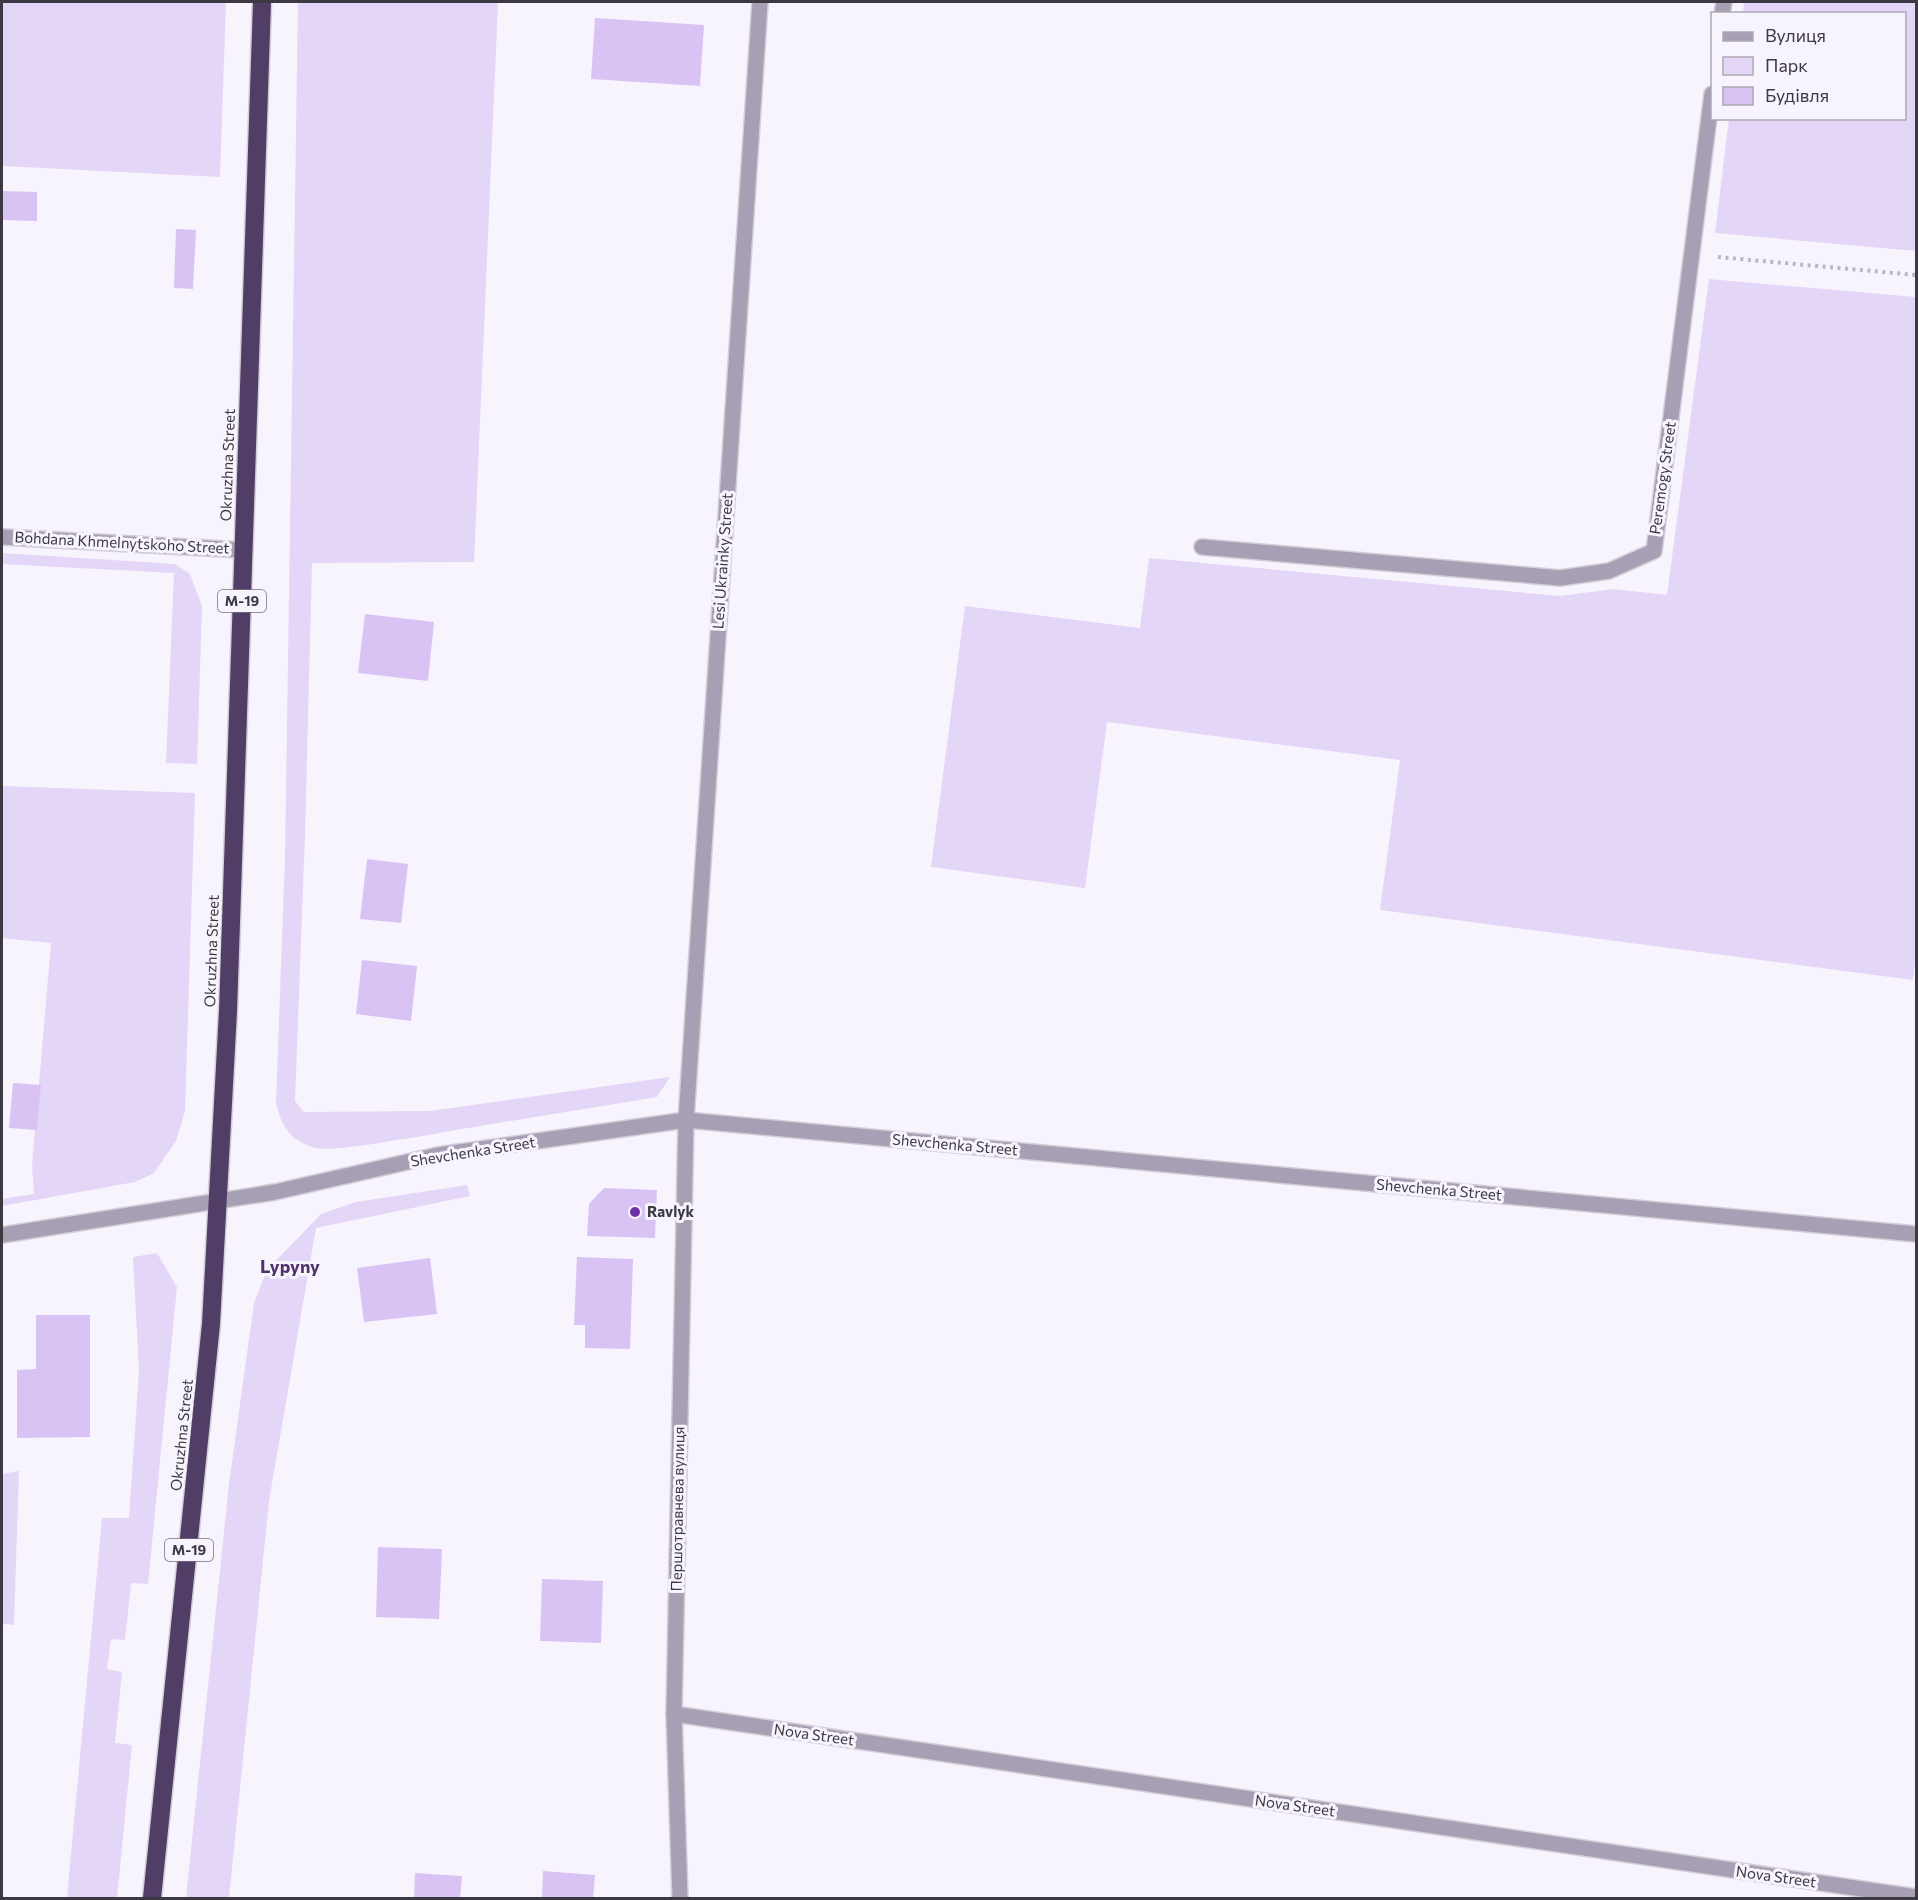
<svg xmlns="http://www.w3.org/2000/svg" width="1918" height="1900" viewBox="0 0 1918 1900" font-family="Commissioner,sans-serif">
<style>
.green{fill:#e4d6f6}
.building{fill:#d9c3f4}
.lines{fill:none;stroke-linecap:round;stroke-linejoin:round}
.street-casing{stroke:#d3cfd8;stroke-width:18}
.highway-casing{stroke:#d3cfd8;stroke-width:21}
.path{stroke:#bbb7c0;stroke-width:4;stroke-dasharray:3 4.5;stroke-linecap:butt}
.street{stroke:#a79fb3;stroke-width:15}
.highway{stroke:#513e66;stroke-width:18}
.poi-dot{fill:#7031a6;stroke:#f8f4fd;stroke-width:2}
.labels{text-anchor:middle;stroke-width:6;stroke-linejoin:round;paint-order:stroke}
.shield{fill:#f8f4fd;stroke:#75717a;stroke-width:1.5}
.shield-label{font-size:14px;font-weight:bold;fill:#3d3942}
.street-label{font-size:15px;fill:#3d3942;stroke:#f8f4fd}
.poi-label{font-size:15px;font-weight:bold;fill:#3d3942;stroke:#f8f4fd;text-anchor:start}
.quarter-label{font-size:18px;font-weight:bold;fill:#50336d;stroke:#f8f4fd}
</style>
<rect width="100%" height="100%" fill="#f8f4fd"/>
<g class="green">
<path d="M 2,2 L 226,2 L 220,177 L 2,166 Z"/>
<path d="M 298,2 L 498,2 L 474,562 L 312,563 L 305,834 L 295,1101 L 304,1112 L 430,1111 L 670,1077 L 657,1097 C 577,1110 497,1123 417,1137 C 393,1140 332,1153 312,1147 C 289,1139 282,1126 276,1104 L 285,857 Z"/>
<path d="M 1744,2 L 1916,2 L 1916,251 L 1715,233 L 1729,119 L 1904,118 L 1904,14 L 1743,13 Z"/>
<path d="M 1709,279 L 1916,297 L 1916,952 L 1913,980 L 1380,910 L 1400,760 L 1107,722 L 1085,888 L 931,867 L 965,606 L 1140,628 L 1149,558 L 1560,596 L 1614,589 L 1667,595 Z"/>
<path d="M 2,553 L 175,564 L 190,574 L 202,606 L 197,764 L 166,763 L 174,573 L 2,564 Z"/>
<path d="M 2,786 L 195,793 L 185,1111 L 176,1141 L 154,1173 L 135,1182 L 2,1206 L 2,1199 L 34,1194 L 32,1166 L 51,943 L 2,938 Z"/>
<path d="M 467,1185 L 470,1196 L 316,1228 L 269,1501 L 229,1898 L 186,1898 L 229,1484 L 254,1303 L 267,1270 L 321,1214 L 356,1202 Z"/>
<path d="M 157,1253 L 177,1287 L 148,1584 L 131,1583 L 125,1640 L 111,1639 L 107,1669 L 122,1672 L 115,1743 L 132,1745 L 117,1898 L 67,1898 L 102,1518 L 129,1518 L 139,1371 L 133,1257 Z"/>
<path d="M 19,1471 L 14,1625 L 2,1624 L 2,1474 Z"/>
</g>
<g class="building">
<path d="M 595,18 L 704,25 L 700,86 L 591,79 Z"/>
<path d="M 2,191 L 37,192 L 37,221 L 2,220 Z"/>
<path d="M 176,229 L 196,230 L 193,289 L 174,288 Z"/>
<path d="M 365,614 L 434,622 L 428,681 L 358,673 Z"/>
<path d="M 367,859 L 408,864 L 401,923 L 360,919 Z"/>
<path d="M 362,960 L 417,966 L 411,1021 L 356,1014 Z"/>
<path d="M 13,1083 L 41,1085 L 37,1130 L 9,1128 Z"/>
<path d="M 604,1188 L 657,1190 L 655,1238 L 587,1236 L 589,1204 Z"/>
<path d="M 577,1257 L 633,1259 L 630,1349 L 585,1348 L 585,1325 L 574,1325 Z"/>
<path d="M 430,1258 L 437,1314 L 364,1322 L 357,1268 Z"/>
<path d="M 36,1315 L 90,1315 L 90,1437 L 17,1438 L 17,1370 L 36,1369 Z"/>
<path d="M 378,1547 L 442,1549 L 439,1619 L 376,1617 Z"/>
<path d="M 542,1579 L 603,1581 L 601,1643 L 540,1641 Z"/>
<path d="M 543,1871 L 595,1875 L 593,1898 L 542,1898 Z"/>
<path d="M 415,1873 L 462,1876 L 460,1898 L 414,1898 Z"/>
</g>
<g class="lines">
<defs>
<g id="street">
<path d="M 1722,14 L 1724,2"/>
<path d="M 2,537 L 243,550"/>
<path d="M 1202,547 L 1560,578 L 1609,571 L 1654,551 L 1712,94"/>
<path d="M 2,1235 L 275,1192 L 438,1155 L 686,1120 L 1916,1234"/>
<path d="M 674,1714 L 1916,1897"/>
<path d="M 680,1898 L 674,1714 L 686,1120 L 760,2"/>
</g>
<path id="highway" d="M 152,1898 L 211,1324 L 228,1011 L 262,2"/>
</defs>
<use href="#street" class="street-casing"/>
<use href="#highway" class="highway-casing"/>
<path class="path" d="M 1718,257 L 1916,275"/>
<use href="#street" class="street"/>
<use href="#highway" class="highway"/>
</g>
<circle class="poi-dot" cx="635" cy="1212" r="6"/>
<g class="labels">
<g class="shield">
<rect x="218" y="590" width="48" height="22" rx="4.5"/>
<rect x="165" y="1539" width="48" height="22" rx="4.5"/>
</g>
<g class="shield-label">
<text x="242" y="606">М-19</text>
<text x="189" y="1555">М-19</text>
</g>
<g class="street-label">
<text transform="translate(228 465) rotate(-88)" y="5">Okruzhna Street</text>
<text transform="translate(1663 478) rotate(-82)" y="5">Peremogy Street</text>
<text transform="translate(122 543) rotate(3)" y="5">Bohdana Khmelnytskoho Street</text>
<text transform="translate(723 561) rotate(-86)" y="5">Lesi Ukrainky Street</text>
<text transform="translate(212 951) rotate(-88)" y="5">Okruzhna Street</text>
<text transform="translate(955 1145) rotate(5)" y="5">Shevchenka Street</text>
<text transform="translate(473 1152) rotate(-9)" y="5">Shevchenka Street</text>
<text transform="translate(1439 1190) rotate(5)" y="5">Shevchenka Street</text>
<text transform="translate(182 1435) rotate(-84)" y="5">Okruzhna Street</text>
<text transform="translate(678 1509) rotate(-89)" y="5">Першотравнева вулиця</text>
<text transform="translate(814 1735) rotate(8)" y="5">Nova Street</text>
<text transform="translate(1295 1806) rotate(8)" y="5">Nova Street</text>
<text transform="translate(1776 1877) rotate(8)" y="5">Nova Street</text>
</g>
<g class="poi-label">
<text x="647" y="1217">Ravlyk</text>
</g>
<g class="quarter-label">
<text x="290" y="1273">Lypyny</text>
</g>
</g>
<rect width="1918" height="1900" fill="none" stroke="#3d3942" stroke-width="6"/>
<rect x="1711" y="12" width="195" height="108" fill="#f8f4fd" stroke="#ada9b2" stroke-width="1.5"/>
<rect x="1723" y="32" width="30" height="9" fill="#a79fb3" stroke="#ada9b2" stroke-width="1.5"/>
<text x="1765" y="42" font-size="18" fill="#3d3942">Вулиця</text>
<rect x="1723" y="57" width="30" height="18" fill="#e4d6f6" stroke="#ada9b2" stroke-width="1.5"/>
<text x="1765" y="72" font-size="18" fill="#3d3942">Парк</text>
<rect x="1723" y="87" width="30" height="18" fill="#d9c3f4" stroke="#ada9b2" stroke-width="1.5"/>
<text x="1765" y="102" font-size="18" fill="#3d3942">Будівля</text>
</svg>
